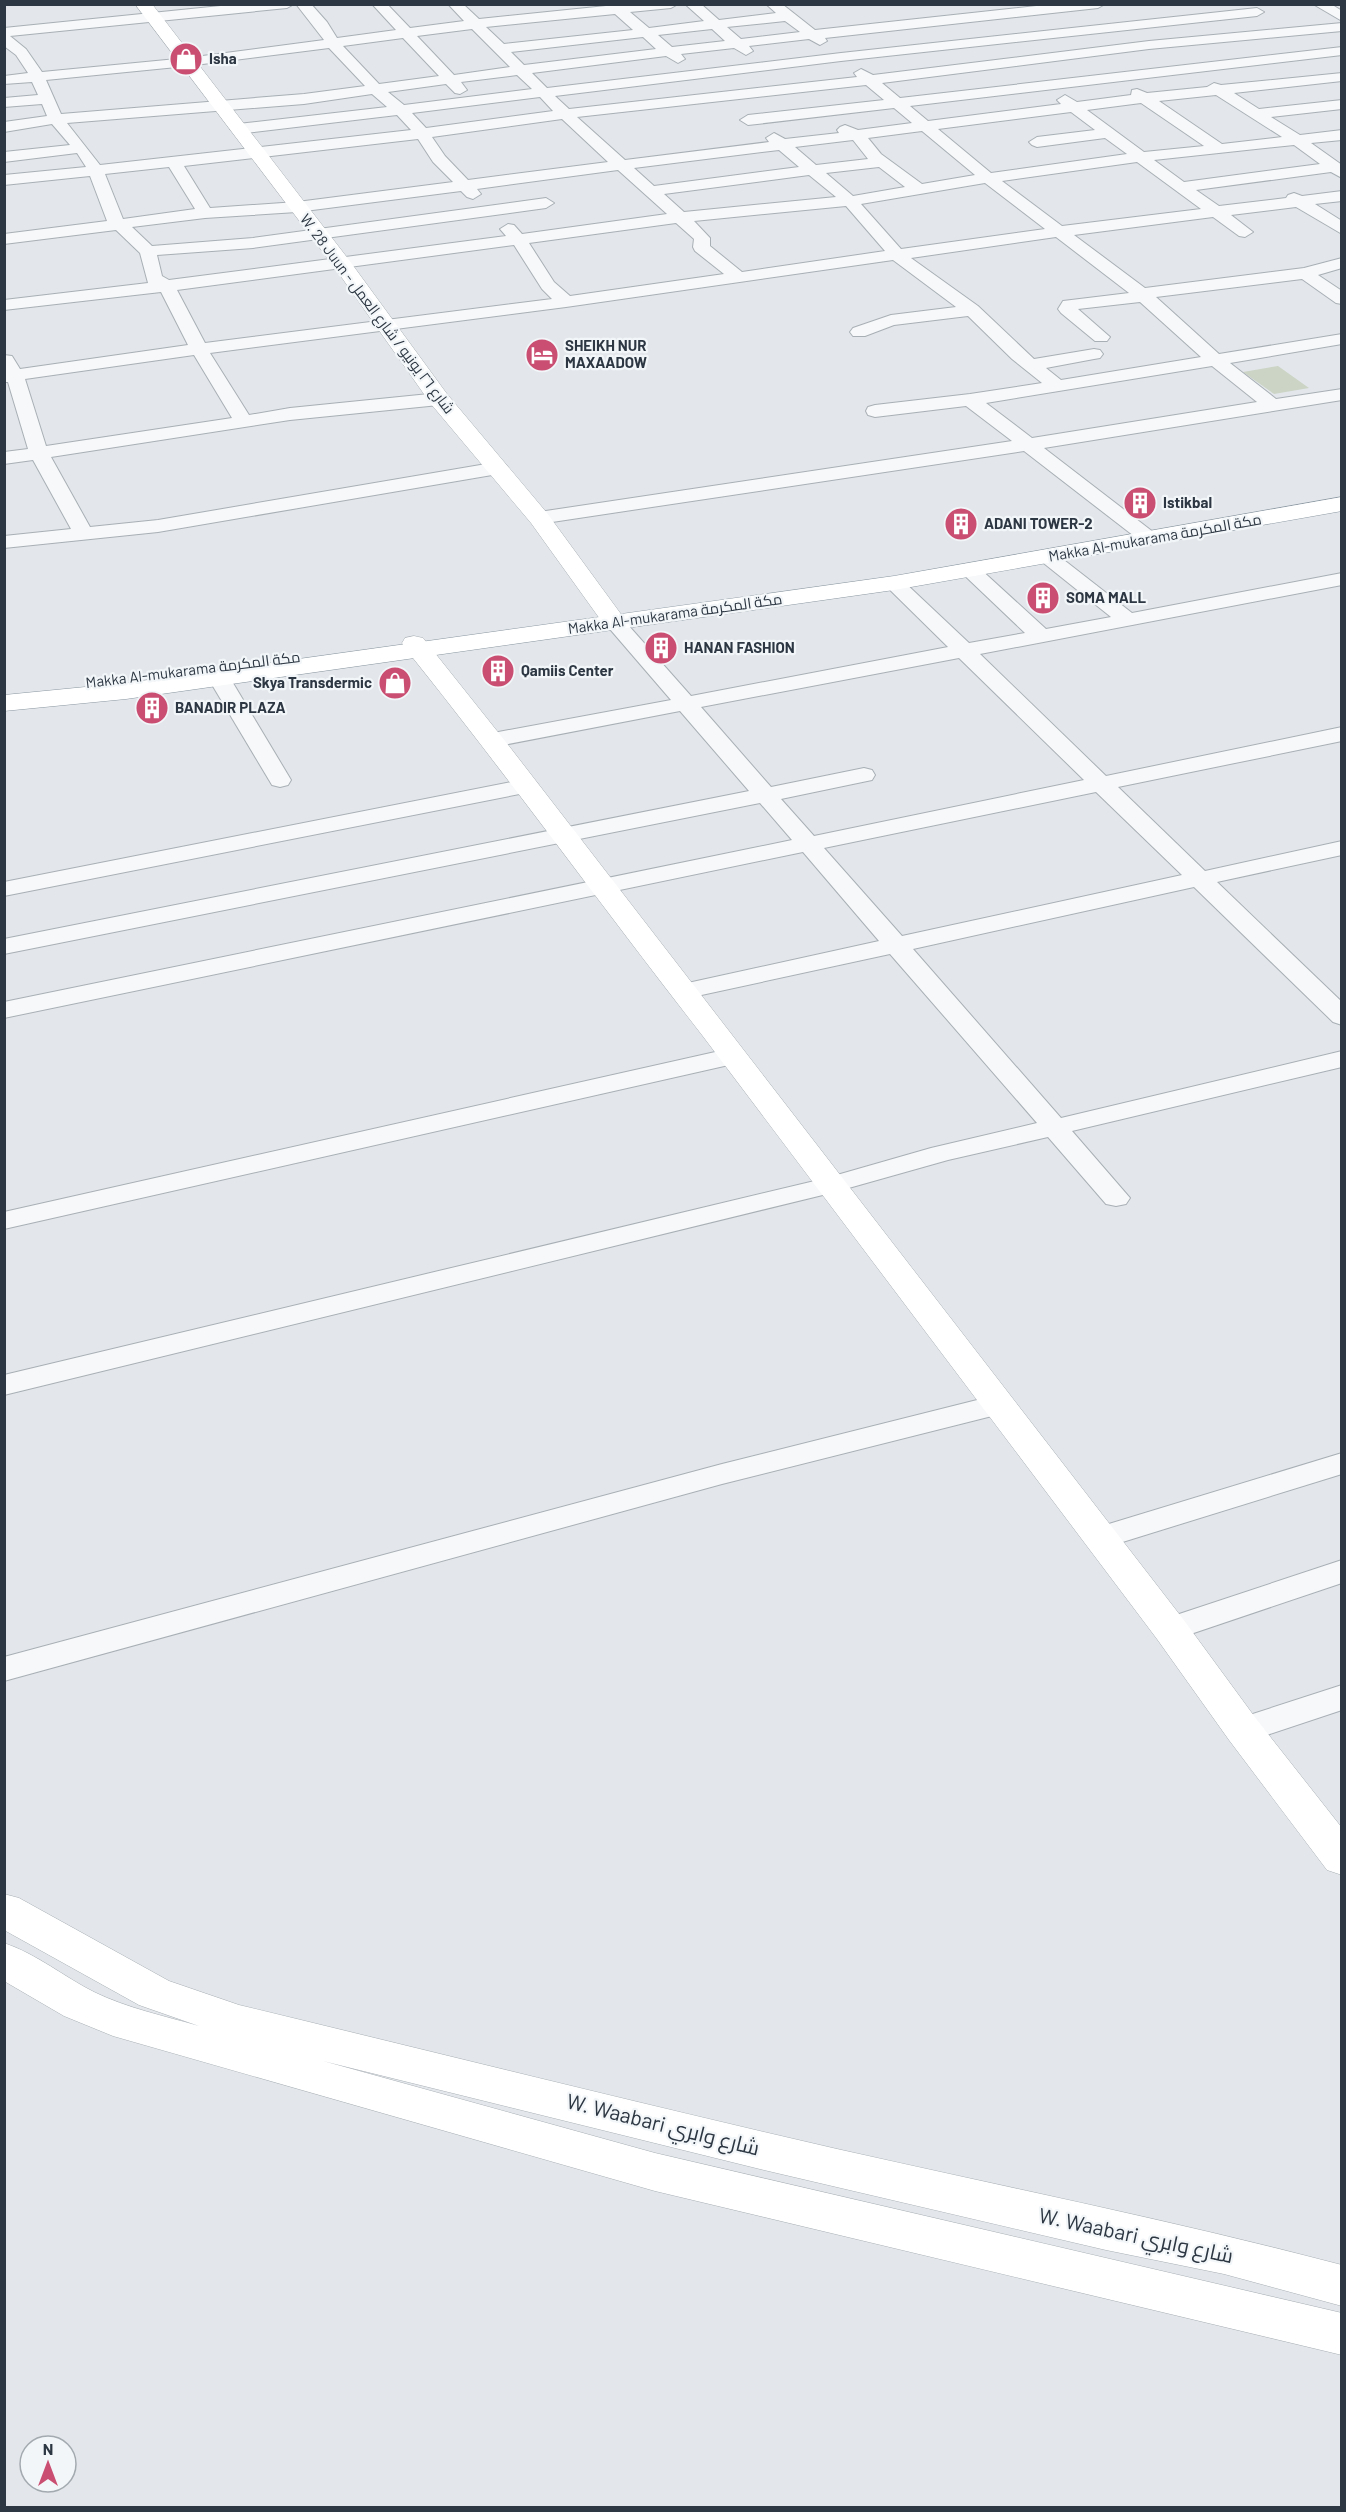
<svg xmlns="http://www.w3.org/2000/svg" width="1346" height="2512" viewBox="0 0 1346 2512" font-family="Barlow,Cairo,sans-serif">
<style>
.green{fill:#cbd4c5}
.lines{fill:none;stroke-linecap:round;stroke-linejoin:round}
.street-casing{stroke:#a8afb5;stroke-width:2}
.secondary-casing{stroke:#a8afb5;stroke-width:1}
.highway-casing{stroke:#8b97a1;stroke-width:1}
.street{fill:#f6f8f9;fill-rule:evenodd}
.secondary{fill:#fff;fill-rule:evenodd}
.highway{fill:#fff;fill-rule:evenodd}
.labels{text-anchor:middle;stroke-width:4.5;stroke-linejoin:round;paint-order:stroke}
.far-poi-label{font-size:15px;font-weight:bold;fill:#2c3743;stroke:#f3f6f8;text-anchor:start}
.far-street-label{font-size:15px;fill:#2c3743;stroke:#f3f6f8}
.near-street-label{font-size:21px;fill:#2c3743;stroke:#f3f6f8}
</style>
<rect width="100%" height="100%" fill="#e3e7eb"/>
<path class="green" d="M 1278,366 L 1309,388 L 1274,394 L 1243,372 Z"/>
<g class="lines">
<defs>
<g id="street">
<path d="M 240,4 L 294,4 L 287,8 L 10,36 L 26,49 L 42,72 L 187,58 L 324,40 L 296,4 L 311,4 L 327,22 L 337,38 L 396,30 L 372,4 L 387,4 L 410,28 L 464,21 L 448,4 L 463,4 L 479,19 L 606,6 L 604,4 L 678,4 L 671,8 L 630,12 L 649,28 L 704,21 L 685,4 L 701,4 L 719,20 L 776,13 L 766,4 L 782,4 L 815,30 L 1054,4 L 1105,4 L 1098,8 L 825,38 L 827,41 L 820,45 L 809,39 L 749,46 L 753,51 L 746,55 L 734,48 L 681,54 L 685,59 L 678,63 L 666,56 L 532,73 L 547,88 L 841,53 L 1257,8 L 1264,12 L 1257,16 L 841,61 L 555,96 L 569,109 L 857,77 L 854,73 L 861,69 L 873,75 L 1149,41 L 1342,23 L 1342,31 L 1149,49 L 882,83 L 900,98 L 1342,47 L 1342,55 L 910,106 L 928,121 L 1061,104 L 1057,100 L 1065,95 L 1077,102 L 1131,95 L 1132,90 L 1137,89 L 1147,93 L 1207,87 L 1214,83 L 1221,85 L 1342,73 L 1342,81 L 1234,93 L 1259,109 L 1342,100 L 1342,109 L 1271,117 L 1300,135 L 1342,130 L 1342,140 L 1311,143 L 1342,165 L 1342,178 L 1331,172 L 1196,190 L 1219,206 L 1286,198 L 1288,195 L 1294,193 L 1302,196 L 1342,191 L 1342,201 L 1315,204 L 1342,221 L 1342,234 L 1296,207 L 1231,215 L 1253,232 L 1245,237 L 1239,236 L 1213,217 L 1074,235 L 1145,288 L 1304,268 L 1342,258 L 1342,268 L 1318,275 L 1342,291 L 1342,304 L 1336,303 L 1302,279 L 1156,297 L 1219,354 L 1342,334 L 1342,344 L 1230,363 L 1276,399 L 1342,389 L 1342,400 L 1044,448 L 1157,535 L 1160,539 L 1157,543 L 1143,543 L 1024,451 L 539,524 L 532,522 L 529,518 L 532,514 L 539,512 L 1012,441 L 966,406 L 875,417 L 868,415 L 866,411 L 868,407 L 875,405 L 970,394 L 1042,383 L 1012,359 L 968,316 L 894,325 L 865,336 L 853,336 L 850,332 L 853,328 L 891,315 L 956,307 L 893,260 L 566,307 L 210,353 L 249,415 L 290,408 L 439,393 L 446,395 L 448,399 L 446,403 L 439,405 L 290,420 L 51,457 L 90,527 L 158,520 L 498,462 L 505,464 L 508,468 L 505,472 L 498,474 L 158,532 L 4,548 L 4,536 L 71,529 L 33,460 L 4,464 L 4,452 L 28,449 L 8,382 L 4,382 L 4,355 L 12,356 L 20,369 L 188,345 L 161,292 L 4,310 L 4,300 L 148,283 L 140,253 L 116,230 L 4,244 L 4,234 L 107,221 L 90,176 L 4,185 L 4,175 L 86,167 L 77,153 L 4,162 L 4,152 L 70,145 L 52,124 L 4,132 L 4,122 L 47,116 L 42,104 L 4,107 L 4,98 L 38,95 L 32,82 L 4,84 L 4,76 L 28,73 L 16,55 L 4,46 L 4,28 ZM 615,14 L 633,30 L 504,44 L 486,27 ZM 785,21 L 800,32 L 741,39 L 727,27 ZM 472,29 L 510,67 L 454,75 L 417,36 ZM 712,29 L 725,41 L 672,47 L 658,35 ZM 643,37 L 656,49 L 524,65 L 511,52 ZM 403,38 L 439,76 L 379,84 L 343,46 ZM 329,48 L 365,86 L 304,94 L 61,114 L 46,80 L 187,66 ZM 517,75 L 532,89 L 404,105 L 388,92 L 446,84 L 455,93 L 460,94 L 467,90 L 461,82 ZM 866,85 L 884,100 L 748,115 L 740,120 L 748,125 L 894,108 L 912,123 L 858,130 L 845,125 L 840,127 L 837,130 L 839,133 L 785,139 L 774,133 L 766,138 L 769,142 L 625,160 L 577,117 ZM 372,94 L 387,107 L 238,124 L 230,129 L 238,134 L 397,115 L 411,130 L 100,165 L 67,123 L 304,104 ZM 1216,95 L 1282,137 L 1222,144 L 1159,101 ZM 540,97 L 553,111 L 426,128 L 412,113 ZM 1141,103 L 1204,146 L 1144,152 L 1087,110 ZM 1071,112 L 1095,130 L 1037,137 L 1029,142 L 1032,145 L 1037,147 L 1105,138 L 1127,154 L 991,173 L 938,129 ZM 562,119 L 608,162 L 468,180 L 445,156 L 432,137 ZM 922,131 L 975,175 L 922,184 L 881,154 L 868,138 ZM 418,139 L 433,162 L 453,182 L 297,202 L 210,208 L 184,166 ZM 853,140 L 868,159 L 816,165 L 795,147 ZM 1294,145 L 1320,164 L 1184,182 L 1154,160 ZM 779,150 L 799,167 L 654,186 L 634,168 ZM 1137,162 L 1201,209 L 1062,226 L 1002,181 ZM 169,167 L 195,209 L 123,219 L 105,174 ZM 879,167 L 905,187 L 853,196 L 826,173 ZM 618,170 L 667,214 L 522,234 L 514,225 L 508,224 L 500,229 L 506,236 L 169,280 L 162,276 L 157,255 L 253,248 L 546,208 L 554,203 L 546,198 L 253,238 L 152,246 L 132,227 L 205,218 L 297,212 L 461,191 L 467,197 L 473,199 L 481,194 L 477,189 ZM 809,175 L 836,197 L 684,212 L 664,194 ZM 985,183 L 1045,229 L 901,249 L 861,204 ZM 846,206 L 885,251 L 742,272 L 710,246 L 710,238 L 694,221 ZM 676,223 L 694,239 L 693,247 L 695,251 L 724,274 L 570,296 L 554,282 L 529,243 ZM 1056,237 L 1129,293 L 1063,301 L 1058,309 L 1061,313 L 1095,341 L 1107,341 L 1110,337 L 1078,309 L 1140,302 L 1201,357 L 1061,380 L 1046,368 L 1094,359 L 1100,358 L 1103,354 L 1100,350 L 1094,349 L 1034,359 L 978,306 L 911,258 ZM 514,245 L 542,289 L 552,299 L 205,343 L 177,290 ZM 194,355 L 232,418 L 46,446 L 25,379 ZM 1212,366 L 1257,402 L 1032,438 L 986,403 Z"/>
<path d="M 1313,4 L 1331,4 L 1342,11 L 1342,21 Z"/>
<path d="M 1048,551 L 1055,553 L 1132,613 L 1342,573 L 1342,585 L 980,654 L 1106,776 L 1342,727 L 1342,741 L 1118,787 L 1205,871 L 1342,841 L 1342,855 L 1217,882 L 1342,1002 L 1342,1025 L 1333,1022 L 1194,887 L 913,949 L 1061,1118 L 1342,1051 L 1342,1067 L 1072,1131 L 1130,1198 L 1126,1204 L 1116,1206 L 1106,1204 L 1048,1137 L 948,1160 L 831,1193 L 4,1395 L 4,1375 L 823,1179 L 931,1148 L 1037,1123 L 890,954 L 683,999 L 674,996 L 670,991 L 674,986 L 879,941 L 803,852 L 4,1018 L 4,1002 L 792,840 L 760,803 L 4,954 L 4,939 L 749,791 L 680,711 L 493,747 L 485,745 L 482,740 L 485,735 L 493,733 L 671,700 L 603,621 L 607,617 L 614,615 L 621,617 L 691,696 L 948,647 L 887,587 L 884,583 L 887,579 L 894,577 L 901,579 L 969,643 L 1025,633 L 963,574 L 960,570 L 963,566 L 970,564 L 977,566 L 1046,629 L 1111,617 L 1041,561 L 1038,557 L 1041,553 ZM 959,658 L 1084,780 L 814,836 L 781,799 L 872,780 L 875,775 L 872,770 L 864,768 L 771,787 L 701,707 ZM 1096,792 L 1182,875 L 902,936 L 824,848 Z"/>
<path d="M 219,671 L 227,673 L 230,678 L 291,780 L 288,785 L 280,787 L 272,785 L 269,780 L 208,678 L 211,673 Z"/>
<path d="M 527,779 L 535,781 L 539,786 L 535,791 L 4,896 L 4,882 Z"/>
<path d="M 733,1048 L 742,1050 L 746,1056 L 742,1062 L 4,1229 L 4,1212 Z"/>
<path d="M 997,1395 L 1008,1398 L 1012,1405 L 1008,1412 L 722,1484 L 4,1681 L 4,1657 L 722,1464 Z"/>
<path d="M 1342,1453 L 1342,1474 L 1100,1549 L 1089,1546 L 1084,1538 L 1089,1530 Z"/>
<path d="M 1342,1560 L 1342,1583 L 1170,1641 L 1158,1637 L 1154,1629 L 1158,1621 Z"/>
<path d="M 1342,1685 L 1342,1710 L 1243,1743 L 1231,1739 L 1226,1730 L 1231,1721 Z"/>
</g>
<g id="secondary">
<path d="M 135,4 L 152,4 L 349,260 L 447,394 L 547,513 L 626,621 L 623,626 L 614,628 L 605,626 L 531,523 L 431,404 L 335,268 Z"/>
<path d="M 414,636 L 423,638 L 509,746 L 1183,1619 L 1257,1720 L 1342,1828 L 1342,1875 L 1327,1870 L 1229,1740 L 1157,1639 L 702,1035 C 602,907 507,775 405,648 L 402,643 L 405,638 Z"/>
<path d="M 4,1894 L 19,1898 L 169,1981 L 239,2005 C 438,2053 637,2103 837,2149 C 1005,2187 1175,2221 1342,2265 L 1342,2306 L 1224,2274 L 1106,2250 L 764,2170 L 323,2061 L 655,2153 L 1342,2313 L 1342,2355 L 655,2191 L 113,2036 L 64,2016 L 4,1981 L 4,1943 C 37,1954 64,1977 94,1992 C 127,2008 164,2016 199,2026 L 139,2005 L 4,1930 Z"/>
</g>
<path id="highway" d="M 1342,497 L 1342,511 L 894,590 L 126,699 L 4,711 L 4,695 L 126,683 L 894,576 Z"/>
</defs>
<use href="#street" class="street-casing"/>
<use href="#secondary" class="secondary-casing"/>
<use href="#highway" class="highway-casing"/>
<use href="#street" class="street"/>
<use href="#secondary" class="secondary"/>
<use href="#highway" class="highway"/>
</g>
<defs>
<symbol id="shop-disc" viewBox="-11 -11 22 22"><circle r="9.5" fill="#ca4e72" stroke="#f3f6f8"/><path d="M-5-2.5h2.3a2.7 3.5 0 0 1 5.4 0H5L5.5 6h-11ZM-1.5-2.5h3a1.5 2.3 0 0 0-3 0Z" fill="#fff"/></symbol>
<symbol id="hotel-disc" viewBox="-11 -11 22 22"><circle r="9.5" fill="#ca4e72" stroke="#f3f6f8"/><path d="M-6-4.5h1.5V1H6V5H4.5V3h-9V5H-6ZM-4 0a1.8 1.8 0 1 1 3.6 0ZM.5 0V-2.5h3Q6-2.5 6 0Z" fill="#fff"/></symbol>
<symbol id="building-disc" viewBox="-11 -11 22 22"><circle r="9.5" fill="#ca4e72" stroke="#f3f6f8"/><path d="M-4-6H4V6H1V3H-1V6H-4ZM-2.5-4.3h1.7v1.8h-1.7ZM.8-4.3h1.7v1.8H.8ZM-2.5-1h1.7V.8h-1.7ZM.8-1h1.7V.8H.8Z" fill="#fff"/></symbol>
</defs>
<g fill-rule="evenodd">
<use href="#shop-disc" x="167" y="40" width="38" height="38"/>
<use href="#hotel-disc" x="523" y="336" width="38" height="38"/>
<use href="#building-disc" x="1121" y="484" width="38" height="38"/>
<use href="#building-disc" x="942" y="505" width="38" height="38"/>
<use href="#building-disc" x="1024" y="579" width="38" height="38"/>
<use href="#building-disc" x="642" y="629" width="38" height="38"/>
<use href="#building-disc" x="479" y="652" width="38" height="38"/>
<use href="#shop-disc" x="376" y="664" width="38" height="38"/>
<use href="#building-disc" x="133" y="689" width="38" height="38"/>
</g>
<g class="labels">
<g class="far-poi-label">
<text x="209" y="64">Isha</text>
<text x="565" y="351">SHEIKH NUR<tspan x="565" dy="17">MAXAADOW</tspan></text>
<text x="1163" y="508">Istikbal</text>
<text x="984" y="529">ADANI TOWER-2</text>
<text x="1066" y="603">SOMA MALL</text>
<text x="684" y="653">HANAN FASHION</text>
<text x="521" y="676">Qamiis Center</text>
<text x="372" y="688" text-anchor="end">Skya Transdermic</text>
<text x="175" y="713">BANADIR PLAZA</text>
</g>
<g class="far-street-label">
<text transform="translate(377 314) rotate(53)" y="5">W. 28 Juun - شارع ٢٦ يونيو / شارع العمل</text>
<text transform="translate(1155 538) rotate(-10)" y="5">Makka Al-mukarama مكة المكرمة</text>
<text transform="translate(675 614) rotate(-8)" y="5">Makka Al-mukarama مكة المكرمة</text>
<text transform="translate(193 670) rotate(-7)" y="5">Makka Al-mukarama مكة المكرمة</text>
</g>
<g class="near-street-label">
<text transform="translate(663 2125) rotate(14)" y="7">W. Waabari شارع وابري</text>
<text transform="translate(1136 2236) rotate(12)" y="7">W. Waabari شارع وابري</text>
</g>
</g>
<rect width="1346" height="2512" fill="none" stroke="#2c3743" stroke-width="12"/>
<g transform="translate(48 2464)"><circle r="28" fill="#f3f6f8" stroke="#a3aab0" stroke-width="1.5"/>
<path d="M0-4.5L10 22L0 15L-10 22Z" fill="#ca4e72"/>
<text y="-9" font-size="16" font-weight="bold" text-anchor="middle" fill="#2c3743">N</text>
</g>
</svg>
